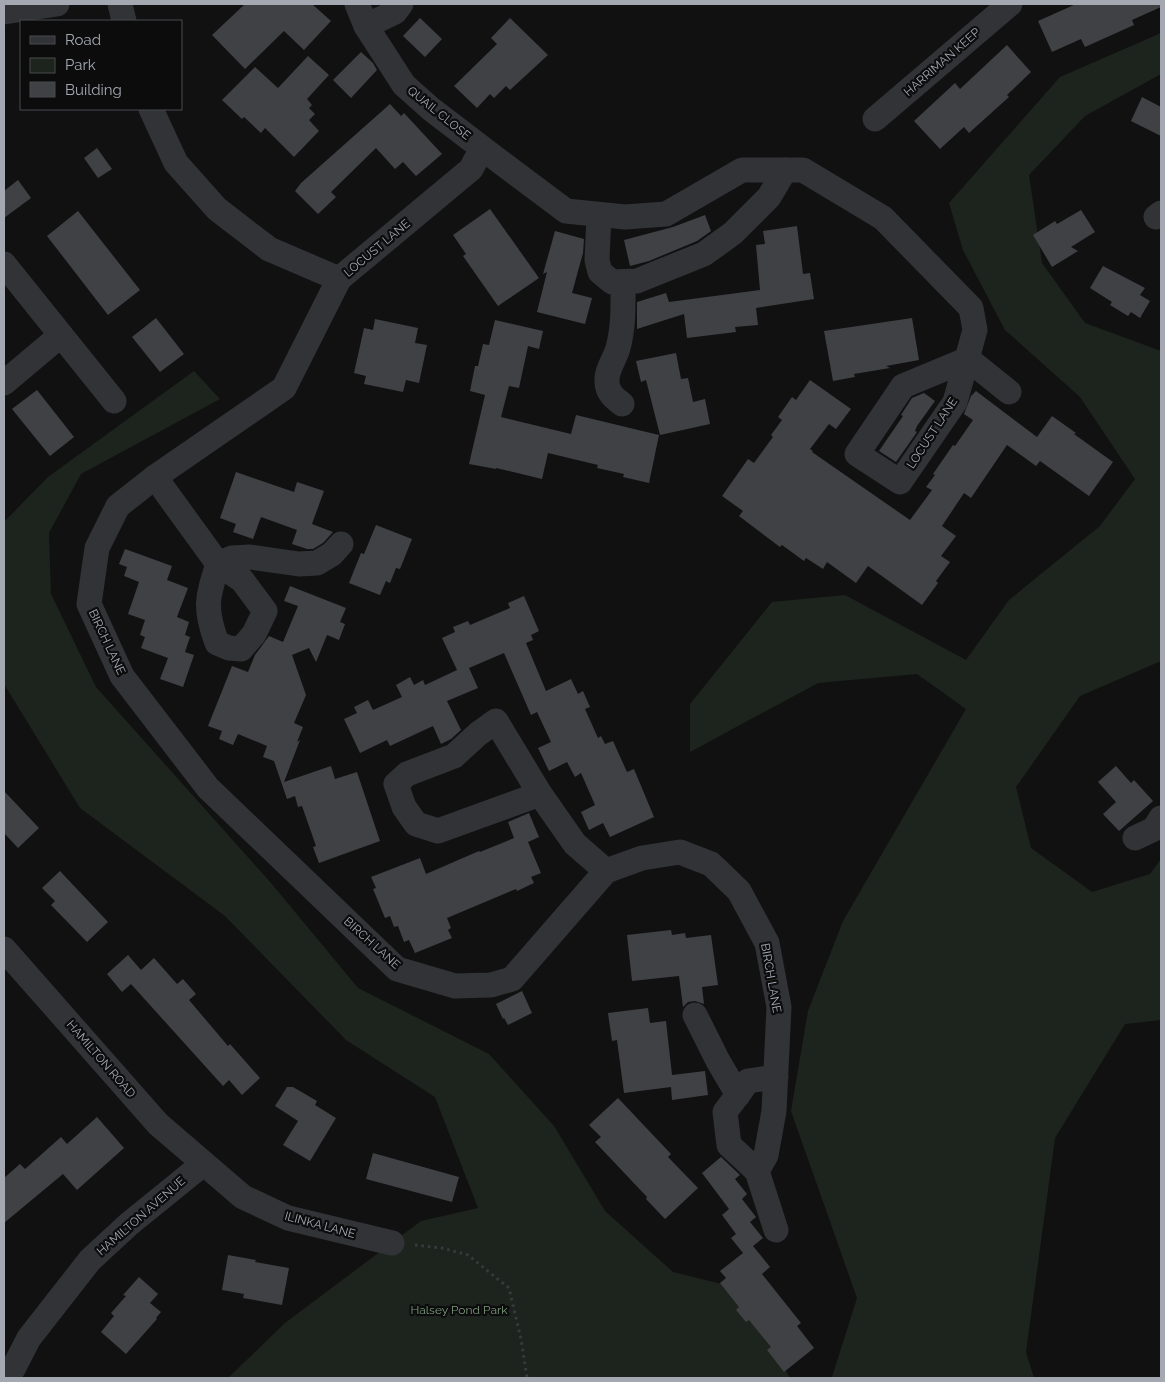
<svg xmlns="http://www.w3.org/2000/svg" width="1165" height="1382" viewBox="0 0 1165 1382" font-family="Raleway,sans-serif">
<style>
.green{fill:#1d241e}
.building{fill:#404145}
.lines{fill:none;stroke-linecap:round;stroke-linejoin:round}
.path{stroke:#383a3d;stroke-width:3;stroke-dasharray:2.5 4;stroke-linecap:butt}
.minor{stroke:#323336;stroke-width:25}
.labels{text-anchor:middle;stroke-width:4.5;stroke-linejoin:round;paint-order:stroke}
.street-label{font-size:12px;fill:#a3a8b1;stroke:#0c0c0d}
.park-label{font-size:12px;fill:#7c9b7c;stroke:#0c0c0d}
</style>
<rect width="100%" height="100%" fill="#111112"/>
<g class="green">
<path d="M 1161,33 L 1161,74 L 1085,116 L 1029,175 L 1042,263 L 1085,323 L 1161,351 L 1161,661 L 1080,696 L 1016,787 L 1031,848 L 1092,892 L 1150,874 L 1161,859 L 1161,1020 L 1125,1024 L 1055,1138 L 1026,1352 L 1034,1378 L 804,1378 L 832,1377 L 857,1298 L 791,1111 L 808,1011 L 843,921 L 966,709 L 917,674 L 818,683 L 690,752 L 690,704 L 772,602 L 845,595 L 966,660 L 1009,600 L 1100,526 L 1135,479 L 1080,397 L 1005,330 L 963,250 L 949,203 L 1060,77 Z"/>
<path d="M 194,371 L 220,399 L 81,474 L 49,533 L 51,594 L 96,687 L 271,883 L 358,988 L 489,1054 L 554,1126 L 605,1211 L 673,1272 L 742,1289 L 790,1378 L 228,1378 L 285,1323 L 421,1221 L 478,1208 L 435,1097 L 346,1040 L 225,916 L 80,808 L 4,684 L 4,522 L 48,477 Z"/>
</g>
<g class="building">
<path d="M 245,4 L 312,4 L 331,21 L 304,50 L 284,31 L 245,69 L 212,35 Z"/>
<path d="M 1076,4 L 1161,4 L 1161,7 L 1132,20 L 1134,25 L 1085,47 L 1081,39 L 1052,52 L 1038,21 Z"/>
<path d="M 420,18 L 442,39 L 425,57 L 403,36 Z"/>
<path d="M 510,18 L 548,55 L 510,90 L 506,86 L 494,98 L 490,94 L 477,108 L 454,86 L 497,44 L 491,38 Z"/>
<path d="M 1007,45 L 1031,72 L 1007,95 L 1009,97 L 969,133 L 964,127 L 940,149 L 914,121 L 955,83 L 960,89 Z"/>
<path d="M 361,52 L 373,63 L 377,70 L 351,98 L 333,80 Z"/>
<path d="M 308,56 L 329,75 L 307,99 L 312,105 L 309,108 L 315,114 L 309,120 L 319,131 L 294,157 L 265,128 L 261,133 L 244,117 L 242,119 L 222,100 L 255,67 L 278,88 Z"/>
<path d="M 1142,97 L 1161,107 L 1161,136 L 1131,121 Z"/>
<path d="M 390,104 L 401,116 L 404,113 L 442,154 L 416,176 L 403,162 L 395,169 L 376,148 L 331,192 L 336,197 L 318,214 L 295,191 L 301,183 Z"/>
<path d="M 97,148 L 112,169 L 98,178 L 84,158 Z"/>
<path d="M 18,180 L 31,198 L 4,218 L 4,191 Z"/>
<path d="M 490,209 L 539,278 L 498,306 L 463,256 L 466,254 L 453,235 Z"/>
<path d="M 1081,210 L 1095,232 L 1071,247 L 1078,251 L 1052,267 L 1033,235 L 1055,221 L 1057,224 Z"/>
<path d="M 78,211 L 140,290 L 108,315 L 47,236 Z"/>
<path d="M 705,215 L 711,231 L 697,241 L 649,261 L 630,266 L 624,240 L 673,227 Z"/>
<path d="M 797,226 L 803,274 L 810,273 L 814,299 L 756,308 L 758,325 L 735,327 L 736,332 L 687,338 L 684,314 L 637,329 L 637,302 L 666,293 L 669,302 L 760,290 L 756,245 L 765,244 L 763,231 Z"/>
<path d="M 555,231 L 584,239 L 583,253 L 572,293 L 592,298 L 585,324 L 537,312 L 547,272 L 543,274 Z"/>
<path d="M 1103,266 L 1145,288 L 1140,295 L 1150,301 L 1140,318 L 1131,312 L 1128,316 L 1110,305 L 1112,302 L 1090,288 Z"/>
<path d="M 156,318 L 184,354 L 160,372 L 132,337 Z"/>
<path d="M 912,318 L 919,360 L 886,366 L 890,368 L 854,374 L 855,377 L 833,381 L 824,331 Z"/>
<path d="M 375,319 L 418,328 L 415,343 L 427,345 L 419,383 L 406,380 L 403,392 L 364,384 L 366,376 L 354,373 L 364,328 L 373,330 Z"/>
<path d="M 495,320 L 543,331 L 539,349 L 528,346 L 519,388 L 509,386 L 501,417 L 571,434 L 576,415 L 659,435 L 649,483 L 623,477 L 624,474 L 597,468 L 598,465 L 548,453 L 542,479 L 496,468 L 496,469 L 469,464 L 485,395 L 470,391 L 475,366 L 478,366 L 483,344 L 489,345 Z"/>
<path d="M 676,353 L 681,379 L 688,378 L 693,402 L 705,399 L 710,424 L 660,435 L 646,380 L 641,382 L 636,361 Z"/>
<path d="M 810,380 L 851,409 L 836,429 L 829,424 L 810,449 L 813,451 L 812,452 L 910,520 L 932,490 L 926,487 L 935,475 L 933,474 L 953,445 L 955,446 L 973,420 L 964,414 L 971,396 L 976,391 L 1037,437 L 1052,416 L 1076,433 L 1074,434 L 1113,462 L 1089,496 L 1040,461 L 1036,466 L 1007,445 L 971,498 L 964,493 L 942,526 L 956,536 L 941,556 L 950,562 L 936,581 L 938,583 L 922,605 L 868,566 L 856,583 L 827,562 L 823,569 L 806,558 L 804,561 L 782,545 L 780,547 L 739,516 L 743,511 L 722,496 L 748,459 L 754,463 L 773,437 L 771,435 L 782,420 L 778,417 L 792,397 L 796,400 Z"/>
<path d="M 37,390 L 74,437 L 50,456 L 12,409 Z"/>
<path d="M 924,393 L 935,401 L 917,426 L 915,431 L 917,432 L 896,462 L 879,451 L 903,416 L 901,415 L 912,398 Z"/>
<path d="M 236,472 L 294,492 L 297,482 L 324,491 L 312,524 L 333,532 L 323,543 L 313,549 L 307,549 L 292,544 L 297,530 L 261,517 L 253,539 L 233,532 L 236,524 L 220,518 Z"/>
<path d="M 376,525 L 412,539 L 400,569 L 396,568 L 390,583 L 386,581 L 380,595 L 349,583 L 361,553 L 364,554 Z"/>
<path d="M 125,549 L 172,566 L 167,580 L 188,588 L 177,617 L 189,622 L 185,635 L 190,637 L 185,652 L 194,655 L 183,687 L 160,679 L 168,658 L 141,648 L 145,637 L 140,635 L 145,620 L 128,614 L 139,582 L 124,576 L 127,567 L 119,564 Z"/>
<path d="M 290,586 L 346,608 L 340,622 L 345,624 L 339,640 L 327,635 L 316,662 L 309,648 L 292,655 L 306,695 L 294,723 L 303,727 L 297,742 L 300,740 L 284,782 L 331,766 L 335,779 L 357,772 L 380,841 L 319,863 L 313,847 L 316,846 L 302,806 L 298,807 L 295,796 L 287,799 L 274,761 L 263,757 L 267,746 L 238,734 L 233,745 L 219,739 L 222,731 L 208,726 L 232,666 L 248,672 L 255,655 L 269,636 L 283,642 L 298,606 L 284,601 Z"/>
<path d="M 524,596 L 539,631 L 531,635 L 533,640 L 526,643 L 546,691 L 571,679 L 578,694 L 583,691 L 590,707 L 585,709 L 598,738 L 601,736 L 605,744 L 613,741 L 627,772 L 634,769 L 654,817 L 610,837 L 603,823 L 589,830 L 581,812 L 595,805 L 581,773 L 575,777 L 567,762 L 549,771 L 538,748 L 551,742 L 537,712 L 531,715 L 504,653 L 469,668 L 478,688 L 447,701 L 461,730 L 451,739 L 441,744 L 433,726 L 390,746 L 387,740 L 360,753 L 344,719 L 357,713 L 354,707 L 368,700 L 373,710 L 402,697 L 396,685 L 410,677 L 414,685 L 423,680 L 425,685 L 457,670 L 442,638 L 455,632 L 453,627 L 468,621 L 470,625 L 510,608 L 508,603 Z"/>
<path d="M 1116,766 L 1131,783 L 1134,780 L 1153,801 L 1119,831 L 1103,814 L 1116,802 L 1098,782 Z"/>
<path d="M 4,791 L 39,828 L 18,848 L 4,833 Z"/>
<path d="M 529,813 L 539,837 L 528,842 L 541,873 L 531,877 L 534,883 L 517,891 L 516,889 L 447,918 L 451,928 L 448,930 L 452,938 L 415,953 L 409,940 L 404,942 L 398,926 L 394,927 L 390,916 L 385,918 L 373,889 L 376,888 L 371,877 L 420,858 L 426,874 L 479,851 L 480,852 L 514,838 L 508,822 Z"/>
<path d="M 60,871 L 108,922 L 87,942 L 51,905 L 55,901 L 42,888 Z"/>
<path d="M 671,930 L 672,935 L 685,933 L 686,938 L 711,935 L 718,985 L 702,987 L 704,1004 L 695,1001 L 688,1002 L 683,1007 L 679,976 L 632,981 L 627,935 Z"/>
<path d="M 128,955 L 141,970 L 154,958 L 177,984 L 183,979 L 196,994 L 189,1000 L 228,1046 L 230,1044 L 260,1078 L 242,1095 L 229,1080 L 223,1086 L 131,984 L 122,992 L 107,974 Z"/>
<path d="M 522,991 L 532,1013 L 508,1025 L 504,1018 L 503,1019 L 496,1004 Z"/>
<path d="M 648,1008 L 650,1023 L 666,1021 L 672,1075 L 705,1071 L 708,1095 L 672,1100 L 671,1087 L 624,1093 L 617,1040 L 612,1041 L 608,1013 Z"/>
<path d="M 287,1087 L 293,1087 L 317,1101 L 315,1105 L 336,1118 L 310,1161 L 283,1145 L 298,1121 L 275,1106 Z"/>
<path d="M 618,1098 L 671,1154 L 668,1157 L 698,1188 L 665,1219 L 646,1199 L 647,1197 L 595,1142 L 601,1137 L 589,1125 Z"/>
<path d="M 97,1117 L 124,1148 L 77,1190 L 63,1174 L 4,1223 L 4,1178 L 20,1164 L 25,1169 L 61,1137 L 67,1144 Z"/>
<path d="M 373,1153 L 459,1177 L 452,1202 L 366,1179 Z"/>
<path d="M 721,1157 L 740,1175 L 735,1179 L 747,1194 L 742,1199 L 756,1217 L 750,1222 L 763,1238 L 753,1246 L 770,1267 L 762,1274 L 801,1323 L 797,1326 L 814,1348 L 784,1372 L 767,1350 L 771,1347 L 749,1320 L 746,1322 L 736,1310 L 739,1307 L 720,1283 L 726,1278 L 720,1271 L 743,1253 L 731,1238 L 736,1234 L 722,1215 L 729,1209 L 702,1173 Z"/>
<path d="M 228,1255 L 256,1260 L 255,1262 L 289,1268 L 282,1305 L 243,1298 L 244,1294 L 222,1290 Z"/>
<path d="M 139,1277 L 158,1294 L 150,1303 L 161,1312 L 156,1318 L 157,1319 L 126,1354 L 101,1332 L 114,1316 L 111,1313 L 126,1296 L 123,1295 Z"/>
</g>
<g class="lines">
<path class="path" d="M 415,1245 L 442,1248 L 468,1255 L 509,1288 L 521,1339 L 527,1378"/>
<g class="minor">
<path d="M 120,4 L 124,21"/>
<path d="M 357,4 L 366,26 L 395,12 L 401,4"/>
<path d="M 4,12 L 57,4"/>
<path d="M 366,26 L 404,85 L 431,109 L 482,148"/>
<path d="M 151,109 L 176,163 L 217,209 L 269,249 L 339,279"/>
<path d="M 875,119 L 1010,4"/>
<path d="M 599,215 L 597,260 L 600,272 L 612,282 L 637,281 L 704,254 L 733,233 L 769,197 L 785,170"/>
<path d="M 1156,217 L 1161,213"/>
<path d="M 4,264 L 114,401"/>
<path d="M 4,383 L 61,335"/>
<path d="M 622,404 C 614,398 607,392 607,382 C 606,370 615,359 618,348 C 624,326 623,304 623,282"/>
<path d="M 155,477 L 218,564 L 242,580 L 265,611 L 254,634 L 241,649 L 229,648 L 217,643 C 204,608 207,598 218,564 L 232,558 L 250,557 L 299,564 L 317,563 L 332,554 L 341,544"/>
<path d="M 496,721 L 540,794 L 438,831 L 416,824 L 404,807 L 396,784 L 407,774 L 454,756 L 478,734 Z"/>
<path d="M 540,794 L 575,844 L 606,871"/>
<path d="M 1135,838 L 1154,829 L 1161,818"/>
<path d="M 4,949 L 158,1124 L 243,1197 L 288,1218 L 392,1243"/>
<path d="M 695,1015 L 718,1061 L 738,1095"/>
<path d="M 776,1077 L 748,1081 L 725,1112 L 729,1145 L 757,1171 L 766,1155 L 774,1111 L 779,1007 L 767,943 L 739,891 L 711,864 L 680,852 L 642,858 L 606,871 L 512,979 L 491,985 L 455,986 L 397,969 L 208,788 L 122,676 L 89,604 L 97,548 L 118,506 L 155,477 L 284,388 L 339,279 L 471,169 L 482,148 L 566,211 L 625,217 L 666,214 L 742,170 L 803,170 L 883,218 L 971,308 L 975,330 L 955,402 L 900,482 L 857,454 L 903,386 L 968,359 L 1009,392"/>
<path d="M 757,1171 L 776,1230"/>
<path d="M 13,1369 L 29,1338 L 90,1260 L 129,1224 L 203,1164"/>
</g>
</g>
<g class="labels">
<g class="street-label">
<text transform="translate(942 62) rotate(-41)" y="4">HARRIMAN KEEP</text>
<text transform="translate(439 113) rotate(39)" y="4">QUAIL CLOSE</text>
<text transform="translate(377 248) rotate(-40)" y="4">LOCUST LANE</text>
<text transform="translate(932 433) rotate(-57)" y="4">LOCUST LANE</text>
<text transform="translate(107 642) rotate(65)" y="4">BIRCH LANE</text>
<text transform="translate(372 943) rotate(42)" y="4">BIRCH LANE</text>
<text transform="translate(771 978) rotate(80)" y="4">BIRCH LANE</text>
<text transform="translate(101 1059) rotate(49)" y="4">HAMILTON ROAD</text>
<text transform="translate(141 1216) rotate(-41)" y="4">HAMILTON AVENUE</text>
<text transform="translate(320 1225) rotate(15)" y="4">ILINKA LANE</text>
</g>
<g class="park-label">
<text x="459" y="1314">Halsey Pond Park</text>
</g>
</g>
<rect width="1165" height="1382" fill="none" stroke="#a3a8b1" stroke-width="10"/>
<rect x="20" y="20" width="162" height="90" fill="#0c0c0d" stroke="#484a4f"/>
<rect x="30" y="36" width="25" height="8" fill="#323336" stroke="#484a4f"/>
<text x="65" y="45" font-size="15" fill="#a3a8b1">Road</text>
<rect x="30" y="58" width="25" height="15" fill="#1d241e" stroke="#484a4f"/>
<text x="65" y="70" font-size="15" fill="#a3a8b1">Park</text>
<rect x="30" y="82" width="25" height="15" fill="#404145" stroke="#484a4f"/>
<text x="65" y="95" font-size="15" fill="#a3a8b1">Building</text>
</svg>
